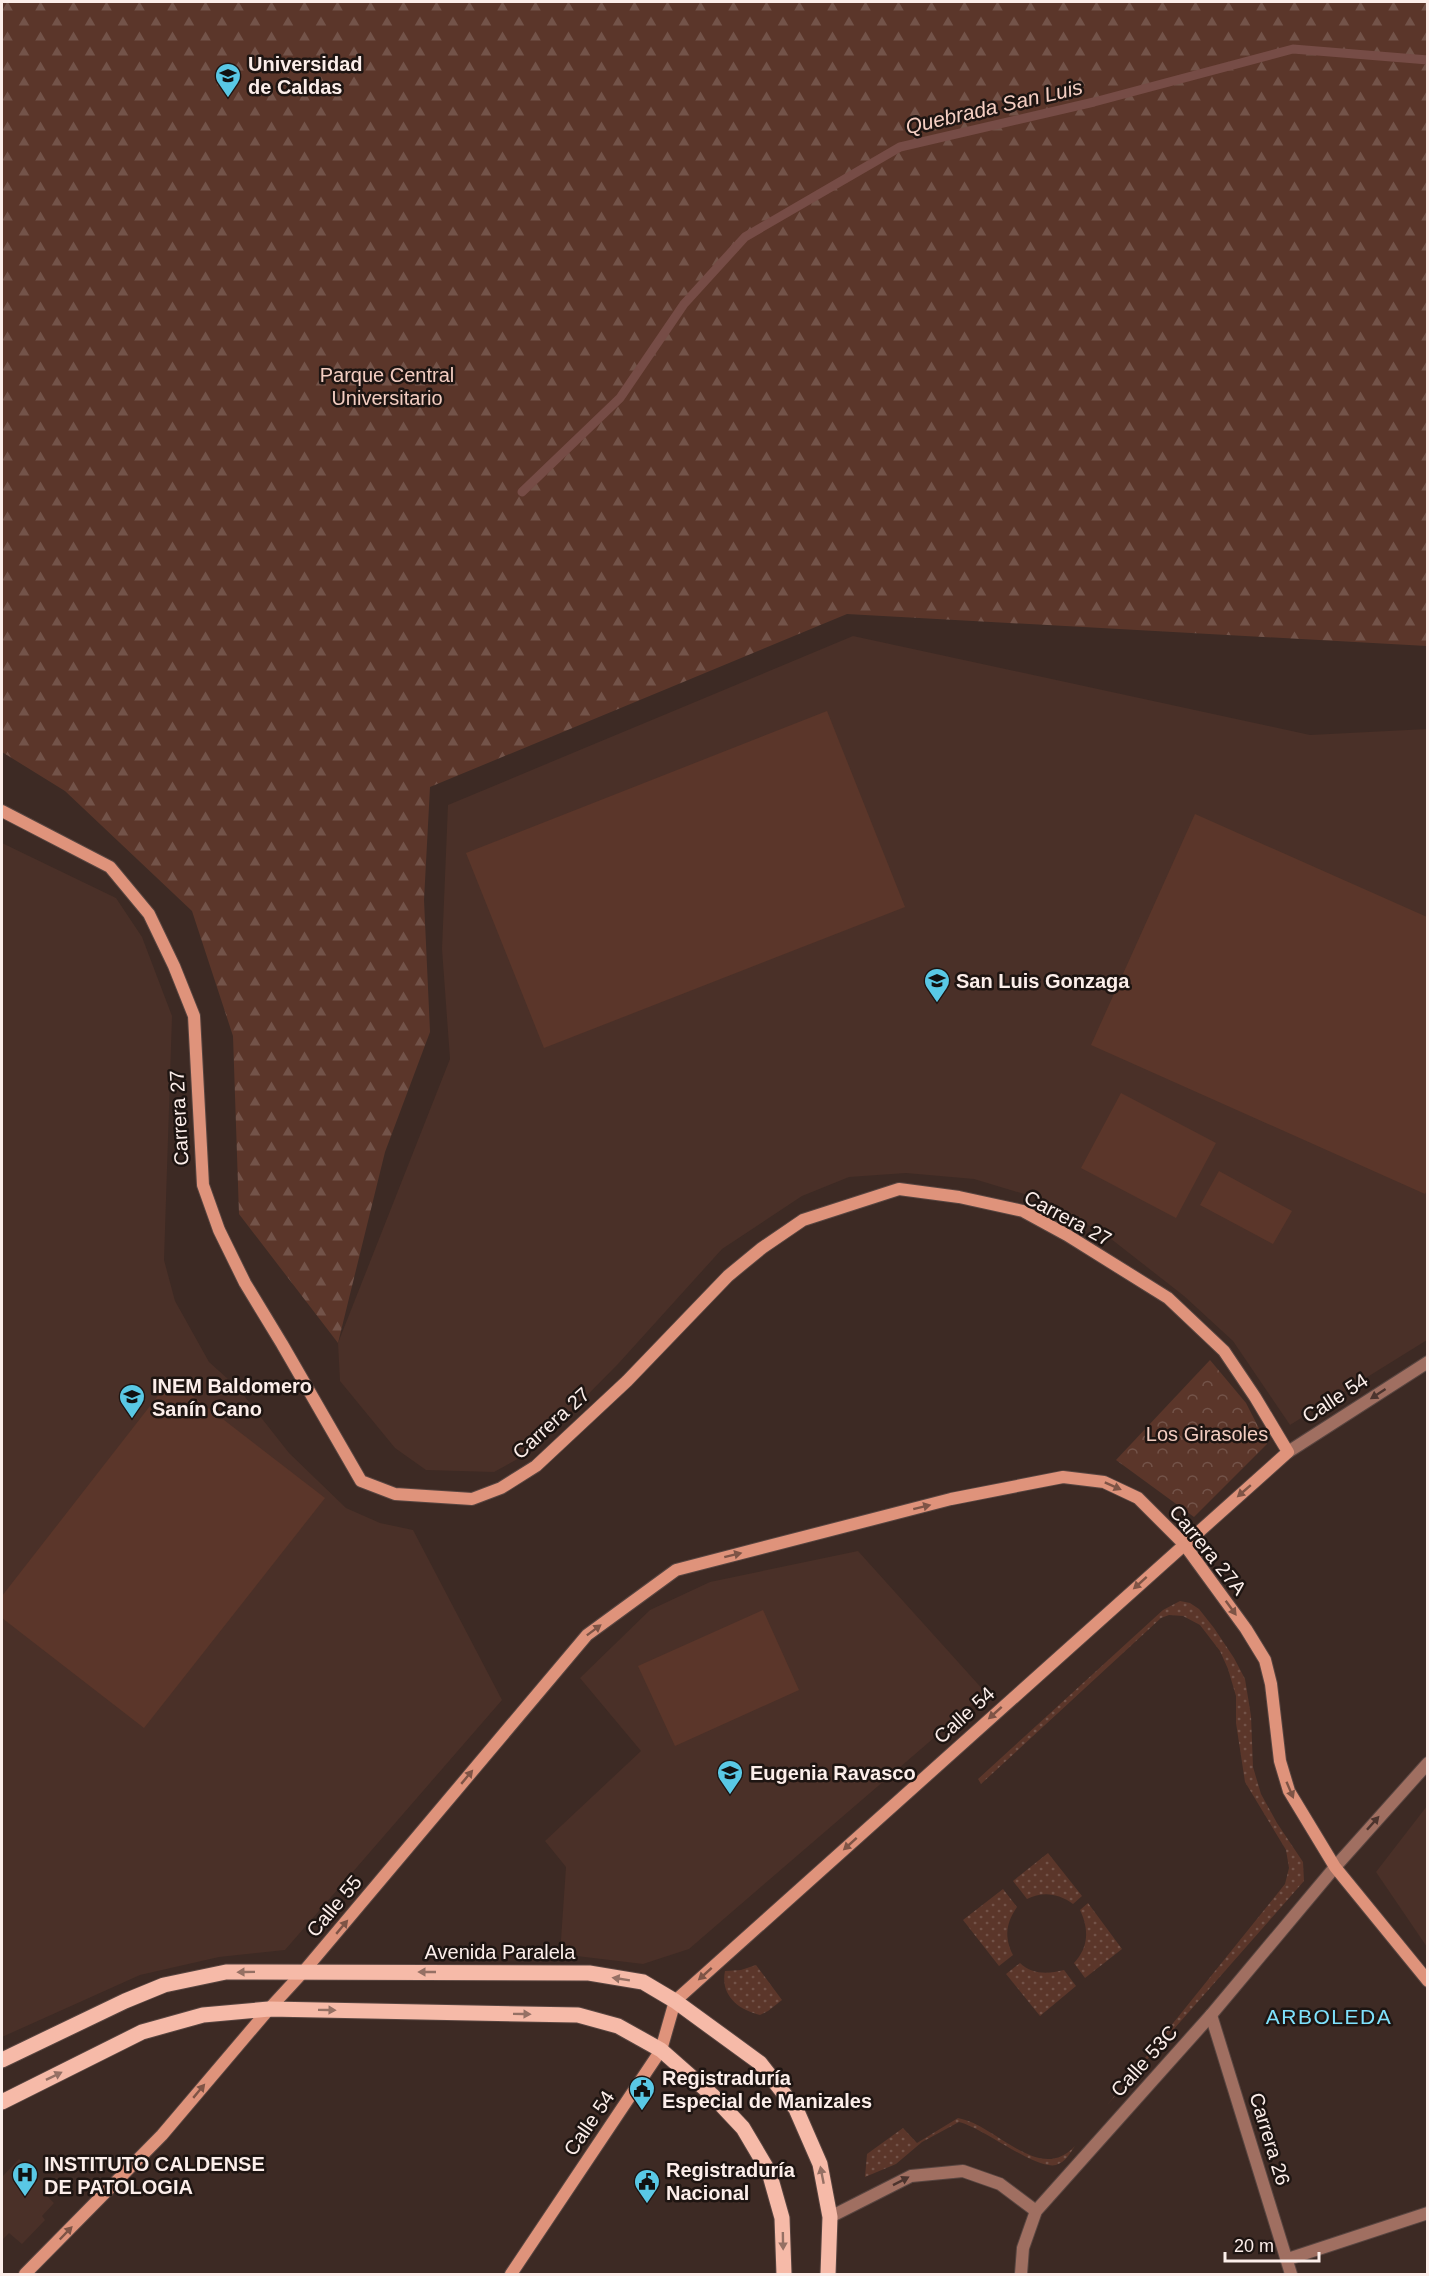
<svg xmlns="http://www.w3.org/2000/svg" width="1429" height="2276" viewBox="0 0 1429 2276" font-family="Arial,sans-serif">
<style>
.built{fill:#4a3028}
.grass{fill:url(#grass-dots)}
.forest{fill:url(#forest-firs)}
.park{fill:url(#park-crowns)}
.pitch{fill:#5b362a}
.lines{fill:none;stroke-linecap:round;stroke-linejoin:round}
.stream{stroke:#764c46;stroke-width:9}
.street-casing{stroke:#584540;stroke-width:14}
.secondary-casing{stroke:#584540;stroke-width:14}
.primary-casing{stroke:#584540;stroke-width:17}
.street{stroke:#a06f61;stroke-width:12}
.secondary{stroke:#df937b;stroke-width:12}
.primary{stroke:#f6baa8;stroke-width:15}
.oneway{fill:#4c342e}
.oneway2{fill:#7e5446}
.oneway3{fill:#957064}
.labels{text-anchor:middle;stroke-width:5;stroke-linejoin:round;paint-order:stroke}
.poi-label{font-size:20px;font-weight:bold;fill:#fceeea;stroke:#1e1512;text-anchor:start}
.park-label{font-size:20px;fill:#f3cdc1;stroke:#1e1512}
.street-label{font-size:20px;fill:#fceeea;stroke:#1e1512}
.water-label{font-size:21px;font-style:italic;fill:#f6d0c4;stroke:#1e1512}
.neighbourhood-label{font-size:21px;letter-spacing:1.5px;fill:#7fe2fd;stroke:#1e1512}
</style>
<defs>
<pattern id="grass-dots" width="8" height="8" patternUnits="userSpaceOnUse" patternTransform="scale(1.5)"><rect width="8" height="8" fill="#5b362a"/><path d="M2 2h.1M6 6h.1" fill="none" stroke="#735349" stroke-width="1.8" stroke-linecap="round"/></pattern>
<pattern id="forest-firs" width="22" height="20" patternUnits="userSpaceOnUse" patternTransform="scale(1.5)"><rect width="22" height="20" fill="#5b362a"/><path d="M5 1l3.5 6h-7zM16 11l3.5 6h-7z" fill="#735349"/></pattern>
<pattern id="park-crowns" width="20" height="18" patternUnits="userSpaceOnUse" patternTransform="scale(1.5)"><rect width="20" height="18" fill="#5b362a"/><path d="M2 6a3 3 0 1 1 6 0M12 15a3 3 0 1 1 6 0" fill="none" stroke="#735349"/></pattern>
</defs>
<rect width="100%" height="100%" fill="#3d2a24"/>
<g class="built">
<path d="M 853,636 L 1310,735 L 1427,729 L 1427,1340 L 1290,1425 L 1233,1341 L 1184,1296 L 1106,1235 L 1044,1200 L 974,1179 L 906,1173 L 849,1177 L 802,1196 L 722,1249 L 618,1364 L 532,1451 L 494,1472 L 426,1470 L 395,1448 L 340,1381 L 338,1343 L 450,1059 L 442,949 L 448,805 Z"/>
<path d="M 2,843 L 116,898 L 142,937 L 172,1016 L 164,1260 L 175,1301 L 209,1362 L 238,1388 L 289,1453 L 346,1508 L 380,1523 L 413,1530 L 502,1700 L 285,1950 L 219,1957 L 140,1975 L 2,2037 Z"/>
<path d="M 858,1551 L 986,1693 L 689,1949 L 643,1964 L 560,1954 L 566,1867 L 545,1841 L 641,1751 L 580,1678 L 650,1610 L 710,1582 Z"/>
<path d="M 1427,1806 L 1427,1947 L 1376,1872 Z"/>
<path d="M 19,2159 L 47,2187 L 43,2192 L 54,2203 L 42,2216 L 45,2220 L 22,2244 L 9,2233 L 2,2240 L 2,2177 Z"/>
</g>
<g class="grass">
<path d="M 1180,1601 L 1190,1603 L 1199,1609 L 1214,1628 L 1234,1658 L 1245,1679 L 1251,1716 L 1253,1767 L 1261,1794 L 1277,1823 L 1303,1862 L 1304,1881 L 1108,2104 L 1285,1884 L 1289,1868 L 1286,1850 L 1245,1782 L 1236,1723 L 1236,1696 L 1228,1669 L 1220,1651 L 1200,1625 L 1183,1616 L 1169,1615 L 1161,1618 L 981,1784 L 978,1779 L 1163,1610 Z"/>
<path d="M 1048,1853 L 1082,1896 L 1073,1904 C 1059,1893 1042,1891 1027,1899 L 1013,1881 Z"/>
<path d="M 1003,1889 L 1017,1907 C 1006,1923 1004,1937 1013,1955 L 999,1966 L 963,1920 Z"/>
<path d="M 1088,1903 L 1122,1949 L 1085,1978 L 1074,1963 C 1089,1947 1089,1929 1080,1910 Z"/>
<path d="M 1020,1963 C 1032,1975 1049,1974 1064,1970 L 1076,1986 L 1040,2016 L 1006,1974 Z"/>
<path d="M 756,1965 L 782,2000 L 768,2011 L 760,2015 C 738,2010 720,1995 725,1971 L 741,1970 Z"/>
<path d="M 958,2118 C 997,2125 1039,2185 1075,2146 C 1070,2153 1066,2162 1056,2165 C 1035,2170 984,2128 959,2122 L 922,2142 L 896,2164 L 865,2177 L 867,2154 L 903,2128 L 917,2143 Z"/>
</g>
<path class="forest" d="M 2,2 L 1427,2 L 1427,646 L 847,614 L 430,787 L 424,900 L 430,1032 L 385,1152 L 338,1343 L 239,1214 L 233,1036 L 192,911 L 65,791 L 2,752 Z"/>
<path class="park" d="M 1210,1360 L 1246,1403 L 1267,1444 L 1194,1517 L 1116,1460 Z"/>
<g class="pitch">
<path d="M 827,711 L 905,907 L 544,1048 L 466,853 Z"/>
<path d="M 1195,814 L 1427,917 L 1428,1188 L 1425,1194 L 1091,1045 Z"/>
<path d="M 1121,1093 L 1216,1143 L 1176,1218 L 1081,1168 Z"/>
<path d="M 1219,1171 L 1292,1211 L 1273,1244 L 1200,1205 Z"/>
<path d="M 171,1379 L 325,1498 L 144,1728 L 2,1618 L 2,1596 Z"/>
<path d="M 763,1610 L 799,1690 L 675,1746 L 638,1666 Z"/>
</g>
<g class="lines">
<path class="stream" d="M 522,492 L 620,398 L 684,304 L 745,237 L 900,147 L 1094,102 L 1293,49 L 1428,60"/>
<defs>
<g id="street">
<path d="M 1288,1452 L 1428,1362"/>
<path d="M 1211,2015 L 1291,2274"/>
<path d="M 830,2217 L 911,2176 L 963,2171 L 1000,2184 L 1036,2211"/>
<path d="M 1288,2259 L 1428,2213"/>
<path d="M 1021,2274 L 1023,2248 L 1036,2211 L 1211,2015 L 1335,1867 L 1428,1763"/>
</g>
<g id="secondary">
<path d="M 2,811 L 110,867 L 149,914 L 174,966 L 194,1016 L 203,1185 L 219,1230 L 245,1283 L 282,1344 L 361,1481 L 395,1494 L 472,1499 L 501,1488 L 536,1466 L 627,1381 L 728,1276 L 762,1248 L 803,1220 L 899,1189 L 959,1197 L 1023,1211 L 1067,1235 L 1168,1298 L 1224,1351 L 1255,1397 L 1288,1452 L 675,2001 L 661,2050 L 511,2274"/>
<path d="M 25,2274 L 162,2135 L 269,2009 L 304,1971 L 587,1635 L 676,1570 L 951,1499 L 1063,1477 L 1104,1482 L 1138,1498 L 1184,1544 L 1246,1629 L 1265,1660 L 1271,1684 L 1280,1761 L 1289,1791 L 1335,1867 L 1428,1981"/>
</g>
<g id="primary">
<path d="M 2,2060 L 125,2001 L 164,1985 L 226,1972 L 589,1973 L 643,1982 L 675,2001 L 760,2063 L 796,2109 L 820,2164 L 830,2217 L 828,2274"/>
<path d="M 2,2102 L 142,2032 L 203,2015 L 269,2009 L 578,2015 L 618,2026 L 661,2050 L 712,2095 L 743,2128 L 769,2172 L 782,2218 L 784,2274"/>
</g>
</defs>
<use href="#street" class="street-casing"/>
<use href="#secondary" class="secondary-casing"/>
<use href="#primary" class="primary-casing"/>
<use href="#street" class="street"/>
<use href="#secondary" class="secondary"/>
<use href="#primary" class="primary"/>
</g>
<defs><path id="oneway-solid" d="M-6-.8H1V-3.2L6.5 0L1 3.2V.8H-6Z" transform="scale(1.5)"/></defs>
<g class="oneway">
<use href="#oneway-solid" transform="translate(1378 1394) rotate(147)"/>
<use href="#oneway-solid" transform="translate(1373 1823) rotate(-48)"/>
<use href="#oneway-solid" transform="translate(901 2181) rotate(-27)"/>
</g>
<g class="oneway2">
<use href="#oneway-solid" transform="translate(1113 1486) rotate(24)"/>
<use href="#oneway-solid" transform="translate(1244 1491) rotate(139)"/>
<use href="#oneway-solid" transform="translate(922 1507) rotate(-14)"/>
<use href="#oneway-solid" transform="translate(733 1555) rotate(-14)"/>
<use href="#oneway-solid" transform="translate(1140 1583) rotate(138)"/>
<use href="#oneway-solid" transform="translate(1231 1608) rotate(54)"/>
<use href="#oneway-solid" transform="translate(594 1630) rotate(-37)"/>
<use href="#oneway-solid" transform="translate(995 1713) rotate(138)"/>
<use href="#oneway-solid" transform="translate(467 1777) rotate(-50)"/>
<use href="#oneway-solid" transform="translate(1290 1790) rotate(67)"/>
<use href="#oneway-solid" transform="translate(850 1844) rotate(138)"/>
<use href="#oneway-solid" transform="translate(342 1927) rotate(-50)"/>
<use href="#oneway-solid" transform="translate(705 1974) rotate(138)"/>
<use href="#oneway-solid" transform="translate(199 2091) rotate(-50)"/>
<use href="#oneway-solid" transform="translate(66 2233) rotate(-46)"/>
</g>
<g class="oneway3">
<use href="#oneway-solid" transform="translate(246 1972) rotate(179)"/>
<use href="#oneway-solid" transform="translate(427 1972) rotate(-180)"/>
<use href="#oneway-solid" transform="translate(621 1979) rotate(-171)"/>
<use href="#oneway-solid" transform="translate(327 2010) rotate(1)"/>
<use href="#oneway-solid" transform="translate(522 2014) rotate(1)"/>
<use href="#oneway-solid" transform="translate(54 2076) rotate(-26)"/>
<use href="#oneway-solid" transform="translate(822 2175) rotate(-101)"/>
<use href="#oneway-solid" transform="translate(783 2241) rotate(89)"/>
</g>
<defs>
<symbol id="university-pin" viewBox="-11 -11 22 30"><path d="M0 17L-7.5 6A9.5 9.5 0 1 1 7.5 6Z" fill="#59c8e5" stroke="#1e1512"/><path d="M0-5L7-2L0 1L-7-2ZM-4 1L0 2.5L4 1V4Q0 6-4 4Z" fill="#111"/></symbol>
<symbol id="school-pin" viewBox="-11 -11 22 30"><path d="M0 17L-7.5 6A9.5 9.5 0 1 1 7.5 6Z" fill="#59c8e5" stroke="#1e1512"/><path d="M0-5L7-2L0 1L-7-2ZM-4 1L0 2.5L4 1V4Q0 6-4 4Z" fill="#111"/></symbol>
<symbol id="civic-pin" viewBox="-11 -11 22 30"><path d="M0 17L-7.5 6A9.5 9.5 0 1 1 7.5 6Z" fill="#59c8e5" stroke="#1e1512"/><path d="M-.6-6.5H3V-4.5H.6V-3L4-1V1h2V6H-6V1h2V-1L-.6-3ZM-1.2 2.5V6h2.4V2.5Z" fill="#111"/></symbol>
<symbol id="hospital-pin" viewBox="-11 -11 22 30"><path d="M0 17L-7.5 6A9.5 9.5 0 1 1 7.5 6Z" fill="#59c8e5" stroke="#1e1512"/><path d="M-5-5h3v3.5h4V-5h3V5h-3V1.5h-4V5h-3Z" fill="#111"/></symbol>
</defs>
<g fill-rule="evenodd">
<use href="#university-pin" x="213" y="61" width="30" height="40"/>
<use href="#school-pin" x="922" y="966" width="30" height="40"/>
<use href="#school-pin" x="117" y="1382" width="30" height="40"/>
<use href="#school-pin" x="715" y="1758" width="30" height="40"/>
<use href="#civic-pin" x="627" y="2074" width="30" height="40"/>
<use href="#hospital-pin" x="10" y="2160" width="30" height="40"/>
<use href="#civic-pin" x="632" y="2167" width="30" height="40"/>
</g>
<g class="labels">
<g class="poi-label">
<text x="248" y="71">Universidad<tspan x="248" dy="23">de Caldas</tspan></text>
<text x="956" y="988">San Luis Gonzaga</text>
<text x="152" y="1393">INEM Baldomero<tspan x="152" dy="23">Sanín Cano</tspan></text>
<text x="750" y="1780">Eugenia Ravasco</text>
<text x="662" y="2085">Registraduría<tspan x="662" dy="23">Especial de Manizales</tspan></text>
<text x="44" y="2171">INSTITUTO CALDENSE<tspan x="44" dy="23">DE PATOLOGIA</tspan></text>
<text x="666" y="2177">Registraduría<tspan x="666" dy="23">Nacional</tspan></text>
</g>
<g class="park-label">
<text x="387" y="382">Parque Central<tspan x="387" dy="23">Universitario</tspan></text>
<text x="1207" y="1441">Los Girasoles</text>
</g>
<g class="street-label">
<text transform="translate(179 1118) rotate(-93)" y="7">Carrera 27</text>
<text transform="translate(1068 1218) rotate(28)" y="7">Carrera 27</text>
<text transform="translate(1335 1398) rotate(-33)" y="7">Calle 54</text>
<text transform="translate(551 1423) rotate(-42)" y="7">Carrera 27</text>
<text transform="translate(1208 1550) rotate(51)" y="7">Carrera 27A</text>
<text transform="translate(964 1715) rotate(-42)" y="7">Calle 54</text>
<text transform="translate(334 1906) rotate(-50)" y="7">Calle 55</text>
<text x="500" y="1959">Avenida Paralela</text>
<text transform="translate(1144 2061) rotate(-48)" y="7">Calle 53C</text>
<text transform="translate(589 2123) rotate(-56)" y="7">Calle 54</text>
<text transform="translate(1270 2139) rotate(73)" y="7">Carrera 26</text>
</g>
<g class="water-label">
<text transform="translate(994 107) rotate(-13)" y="7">Quebrada San Luis</text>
</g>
<g class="neighbourhood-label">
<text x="1329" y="2024">ARBOLEDA</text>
</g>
</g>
<rect width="1429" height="2276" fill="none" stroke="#fceeea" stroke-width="6"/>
<path d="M1225 2252v9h94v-9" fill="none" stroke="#fceeea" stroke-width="3"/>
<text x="1234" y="2252" font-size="18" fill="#fceeea" stroke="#1e1512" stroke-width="4.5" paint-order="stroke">20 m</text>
</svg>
